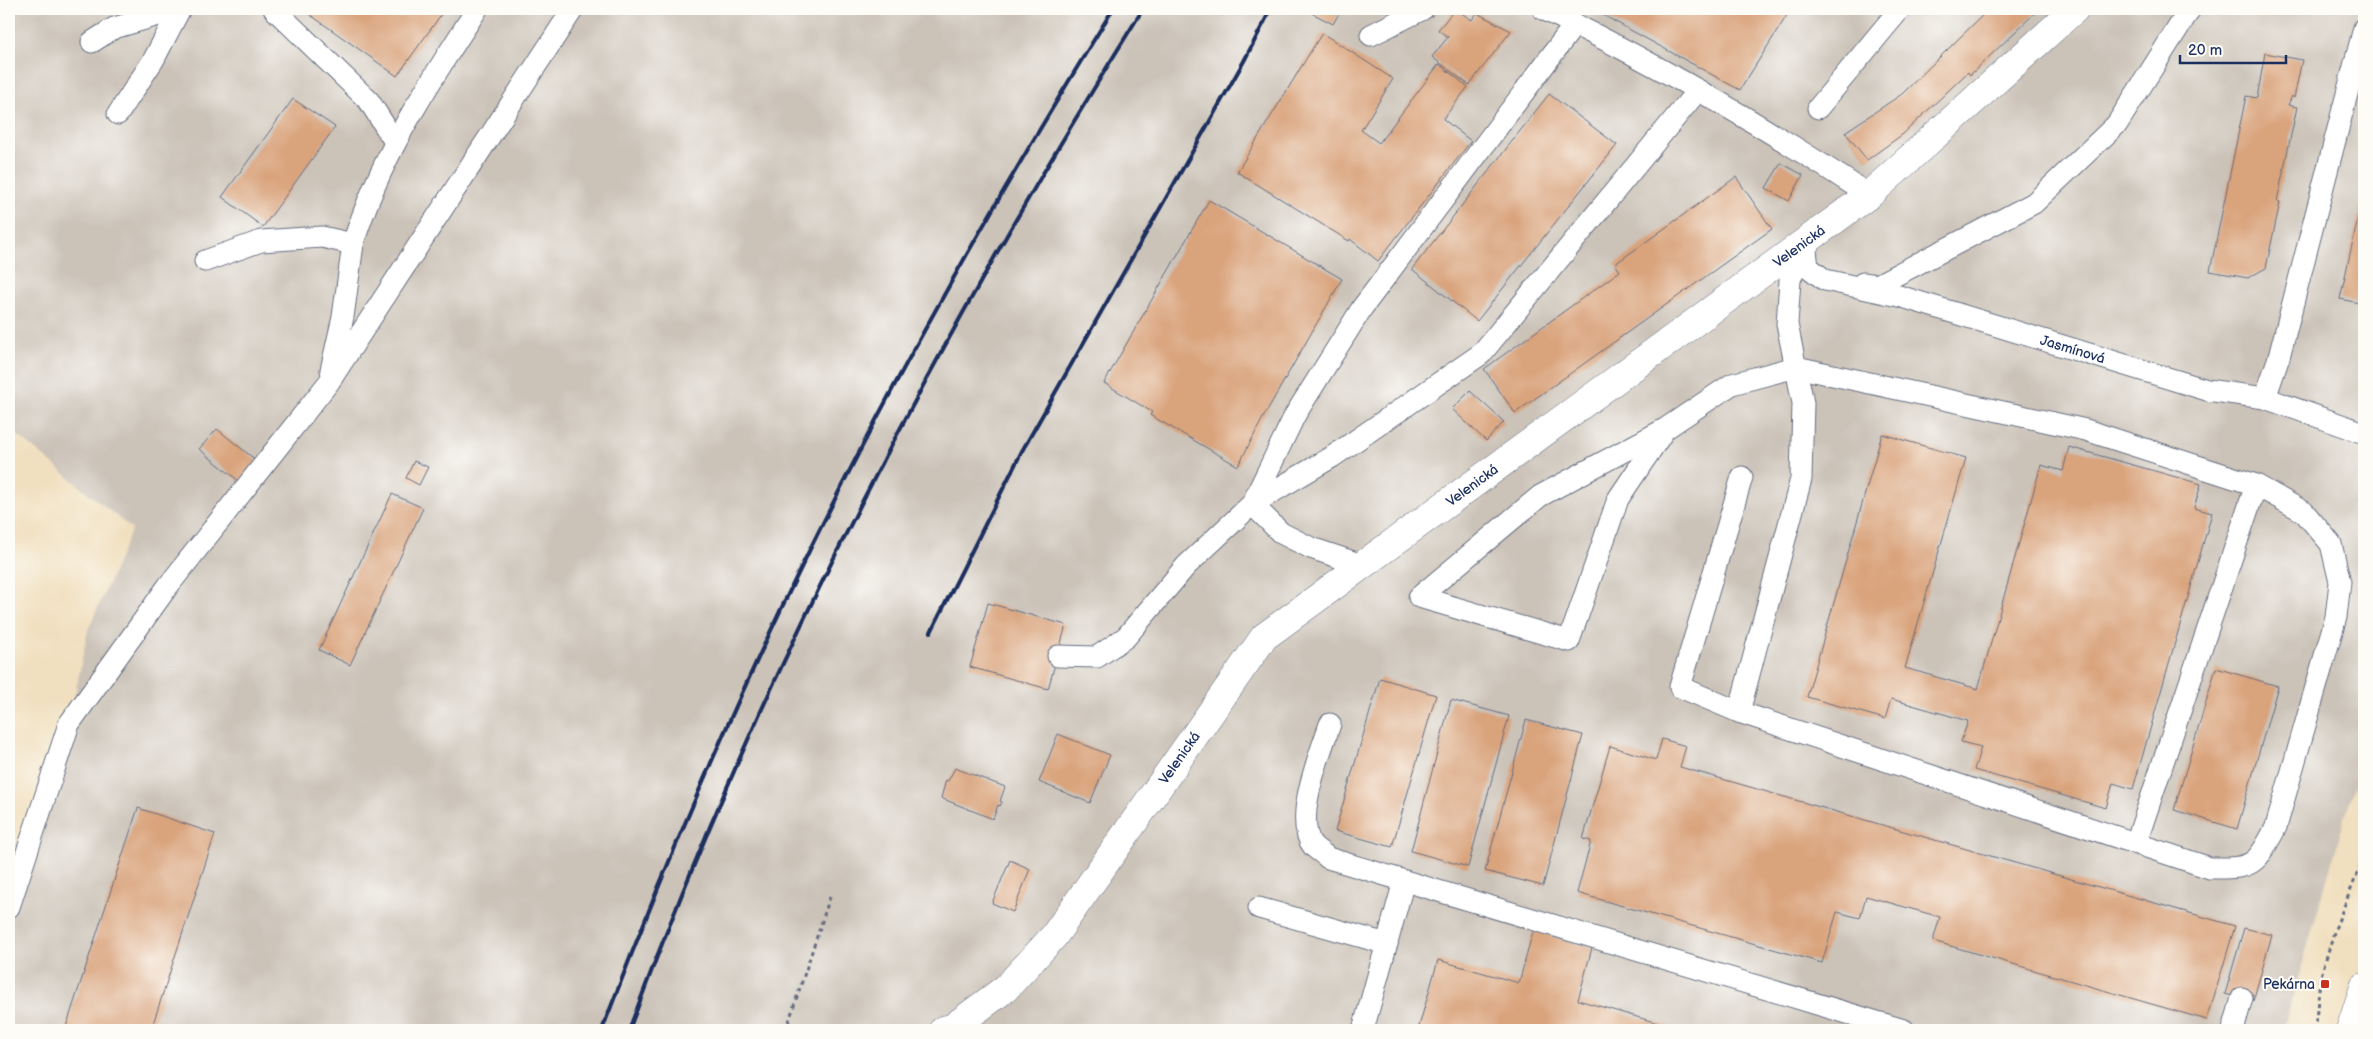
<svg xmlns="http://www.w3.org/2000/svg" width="2373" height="1039" viewBox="0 0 2373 1039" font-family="'Balsamiq Sans',sans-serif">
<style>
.industrial{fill:#cbc2b8}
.building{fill:#d9a37b}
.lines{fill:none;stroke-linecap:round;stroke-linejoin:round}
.service-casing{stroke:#666d80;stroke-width:23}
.minor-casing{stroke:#666d80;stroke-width:29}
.tertiary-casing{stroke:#666d80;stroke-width:29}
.path{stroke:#666d80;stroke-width:3;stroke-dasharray:4 4;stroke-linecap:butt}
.service{stroke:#fff;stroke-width:21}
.minor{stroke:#fff;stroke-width:28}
.tertiary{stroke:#fff;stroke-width:28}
.rail{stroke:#1b2f5e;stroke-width:4}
.poi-dot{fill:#c8321e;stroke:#fdfcf7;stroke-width:2}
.labels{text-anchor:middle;stroke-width:4;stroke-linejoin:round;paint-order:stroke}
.street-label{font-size:14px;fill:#1b2f5e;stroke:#fdfcf7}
.poi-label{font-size:14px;fill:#1b2f5e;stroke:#fdfcf7;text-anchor:end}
</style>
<rect width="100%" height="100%" fill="#fdfcf7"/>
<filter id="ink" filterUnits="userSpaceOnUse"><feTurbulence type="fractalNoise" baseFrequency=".02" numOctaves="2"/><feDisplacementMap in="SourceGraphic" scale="10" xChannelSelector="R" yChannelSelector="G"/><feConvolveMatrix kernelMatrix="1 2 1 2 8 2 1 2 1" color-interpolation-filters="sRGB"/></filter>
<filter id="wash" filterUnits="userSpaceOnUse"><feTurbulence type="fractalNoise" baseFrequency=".0096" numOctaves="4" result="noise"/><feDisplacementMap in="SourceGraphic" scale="20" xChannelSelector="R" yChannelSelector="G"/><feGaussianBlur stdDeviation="1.12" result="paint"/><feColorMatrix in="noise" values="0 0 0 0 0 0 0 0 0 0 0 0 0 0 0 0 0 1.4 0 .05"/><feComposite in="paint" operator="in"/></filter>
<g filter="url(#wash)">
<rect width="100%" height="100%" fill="#f1e0c0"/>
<path class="industrial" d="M 9,9 L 2364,9 L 2364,753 L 2283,1030 L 9,1030 L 9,907 L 69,724 L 88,630 L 132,529 L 9,428 Z"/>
<g id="blocks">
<g class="building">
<path d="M 302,9 L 445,9 L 397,76 Z"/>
<path d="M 1304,9 L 1339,9 L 1341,10 L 1333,24 Z"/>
<path d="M 1455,9 L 1472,20 L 1477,13 L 1511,31 L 1469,85 L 1432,57 L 1448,37 L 1438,30 Z"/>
<path d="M 1592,9 L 1791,9 L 1740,90 Z"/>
<path d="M 1989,9 L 2039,9 L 1970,75 L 1968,72 L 1903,134 L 1867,160 L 1845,132 L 1902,94 Z"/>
<path d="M 1322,33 L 1393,79 L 1361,130 L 1379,143 L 1439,64 L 1468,87 L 1443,119 L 1471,141 L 1378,261 L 1350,239 L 1349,241 L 1237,172 Z"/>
<path d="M 2265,53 L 2302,60 L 2294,98 L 2292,96 L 2288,105 L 2297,107 L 2277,201 L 2280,202 L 2266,268 L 2248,278 L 2210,271 L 2246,96 L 2257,98 Z"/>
<path d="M 1549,94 L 1617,145 L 1477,321 L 1412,269 Z"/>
<path d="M 293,99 L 335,127 L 263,227 L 222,197 Z"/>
<path d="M 1781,163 L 1803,175 L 1789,201 L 1766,188 Z"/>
<path d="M 1736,177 L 1772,229 L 1515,413 L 1484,369 L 1620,271 L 1615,264 Z"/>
<path d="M 2363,195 L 2364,195 L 2364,304 L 2340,299 Z"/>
<path d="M 1209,200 L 1342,279 L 1264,416 L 1238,466 L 1150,415 L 1152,412 L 1104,383 Z"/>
<path d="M 1470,391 L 1504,422 L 1486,441 L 1452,409 Z"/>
<path d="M 217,429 L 257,461 L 239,481 L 199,449 Z"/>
<path d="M 1882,434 L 1966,458 L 1905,668 L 1978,689 L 2041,465 L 2063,471 L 2069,447 L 2201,484 L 2194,508 L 2212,513 L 2133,789 L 2113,783 L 2106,808 L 1974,770 L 1981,747 L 1961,742 L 1968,721 L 1891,699 L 1885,719 L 1807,697 Z"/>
<path d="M 414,461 L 428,467 L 419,485 L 406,478 Z"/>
<path d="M 392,494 L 423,508 L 350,665 L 319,650 Z"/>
<path d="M 988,603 L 1066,625 L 1048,689 L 970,667 Z"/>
<path d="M 2216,668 L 2278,686 L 2237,829 L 2174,810 Z"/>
<path d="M 1380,678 L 1436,695 L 1392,847 L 1335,831 Z"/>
<path d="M 1451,700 L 1509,716 L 1468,867 L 1411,851 Z"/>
<path d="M 1526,720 L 1583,735 L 1543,886 L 1485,871 Z"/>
<path d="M 1058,734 L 1110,755 L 1090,803 L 1039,782 Z"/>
<path d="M 1662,739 L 1686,746 L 1680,767 L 2235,926 L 2207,1020 L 1933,941 L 1940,917 L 1866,896 L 1860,918 L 1837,912 L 1822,963 L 1577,893 L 1591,841 L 1583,839 L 1610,746 L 1656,760 Z"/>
<path d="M 955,768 L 1005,787 L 1000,801 L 1002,802 L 1000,806 L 998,805 L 993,819 L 941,798 L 946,780 L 948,781 Z"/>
<path d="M 138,808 L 215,834 L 151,1030 L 65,1030 Z"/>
<path d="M 1010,860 L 1030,869 L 1013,912 L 992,903 Z"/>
<path d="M 2244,928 L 2272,935 L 2253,1001 L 2225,994 Z"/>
<path d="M 1533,931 L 1592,948 L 1578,1000 L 1682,1030 L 1418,1030 L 1438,960 L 1519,983 Z"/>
</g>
</g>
</g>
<g filter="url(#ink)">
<use href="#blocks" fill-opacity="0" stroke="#666d80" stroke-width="1"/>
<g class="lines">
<defs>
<g id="service">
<path d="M 274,9 L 369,101 L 395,142"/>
<path d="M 1543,9 C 1656,63 1764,126 1869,195"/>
<path d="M 1371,35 L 1423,9"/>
<path d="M 92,42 L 114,28 L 180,9"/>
<path d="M 1818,108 L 1900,9"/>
<path d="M 118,114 L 154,59 L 180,9"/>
<path id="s1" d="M 1805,242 L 1808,267 L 1825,280 L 1899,296 L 2207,390 L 2265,398 L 2364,433"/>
<path d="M 353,244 C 380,156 428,85 477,9"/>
<path d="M 205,261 L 261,241 L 322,237 L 353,244 L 343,317 L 331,370"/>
<path d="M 1863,283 L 1877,285 L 2034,203 L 2117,124 L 2190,9"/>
<path d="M 2265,398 L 2279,357 L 2364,28"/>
<path d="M 1665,429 L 1540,496 L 1419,597 L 1569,641 L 1618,499 L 1665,429 L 1732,384 L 1796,367 L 2086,430 L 2256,485 L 2304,512 L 2331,544 L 2340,582 L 2336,617 L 2276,827 C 2256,865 2254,869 2210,868 L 1739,712 L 1680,687 L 1742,477"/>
<path d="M 1362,565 L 1311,548 L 1281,533 L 1252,504 L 1295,415 L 1362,308 L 1575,24"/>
<path d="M 1058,656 L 1097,657 L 1126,637 L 1186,566 L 1252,504 L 1332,457 L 1481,354 L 1698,90"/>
<path d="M 1739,712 L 1801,479 L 1803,403 L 1787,324 L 1790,280 L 1804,244"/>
<path d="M 1330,724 C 1321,752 1292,820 1313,846 C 1317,850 1324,854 1328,858 L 1904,1030"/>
<path d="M 2136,843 L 2256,485"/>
<path d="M 9,907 L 69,724 L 168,586 L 329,382 L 573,9"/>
<path d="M 1259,908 L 1387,944"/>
<path d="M 1363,1030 L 1404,881"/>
<path d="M 2233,1030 L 2242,998"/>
</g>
<g id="minor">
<path id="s2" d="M 943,1030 L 952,1028 L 1006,988 L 1054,936 L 1264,637 L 1869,195 L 2075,9"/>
</g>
<path id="tertiary" d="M 2350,1030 L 2364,987"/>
</defs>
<use href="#service" class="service-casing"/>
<use href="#minor" class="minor-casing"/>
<use href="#tertiary" class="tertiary-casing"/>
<g class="path">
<path d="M 786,1030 L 830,897"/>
<path d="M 2315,1030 L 2320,979 L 2335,929 L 2364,857"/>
</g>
<use href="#service" class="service"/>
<use href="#minor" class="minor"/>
<use href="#tertiary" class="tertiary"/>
<g class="rail">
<path d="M 931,632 L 1022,451 L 1244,61 L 1271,9"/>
<path d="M 602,1030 C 665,865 734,703 812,545 C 903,361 1005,183 1113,9"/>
<path d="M 629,1030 C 762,671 940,333 1143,9"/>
</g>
</g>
</g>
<rect class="poi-dot" x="2320" y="979" width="10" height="10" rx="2.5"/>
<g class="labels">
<g class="street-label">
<text dy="5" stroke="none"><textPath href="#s2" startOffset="1175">Velenická</textPath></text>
<text dy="5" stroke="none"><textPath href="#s1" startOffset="304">Jasmínová</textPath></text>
<text dy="5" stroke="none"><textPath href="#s2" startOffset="770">Velenická</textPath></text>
<text dy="5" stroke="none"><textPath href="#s2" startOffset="365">Velenická</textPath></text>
</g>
<g class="poi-label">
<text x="2315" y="989">Pekárna</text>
</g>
</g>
<rect width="2373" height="1039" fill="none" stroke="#fdfcf7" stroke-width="30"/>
<path d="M2180 55v8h106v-8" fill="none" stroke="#1b2f5e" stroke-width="2.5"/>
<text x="2188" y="55" font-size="15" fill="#1b2f5e" stroke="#fdfcf7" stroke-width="4" paint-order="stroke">20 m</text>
</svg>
